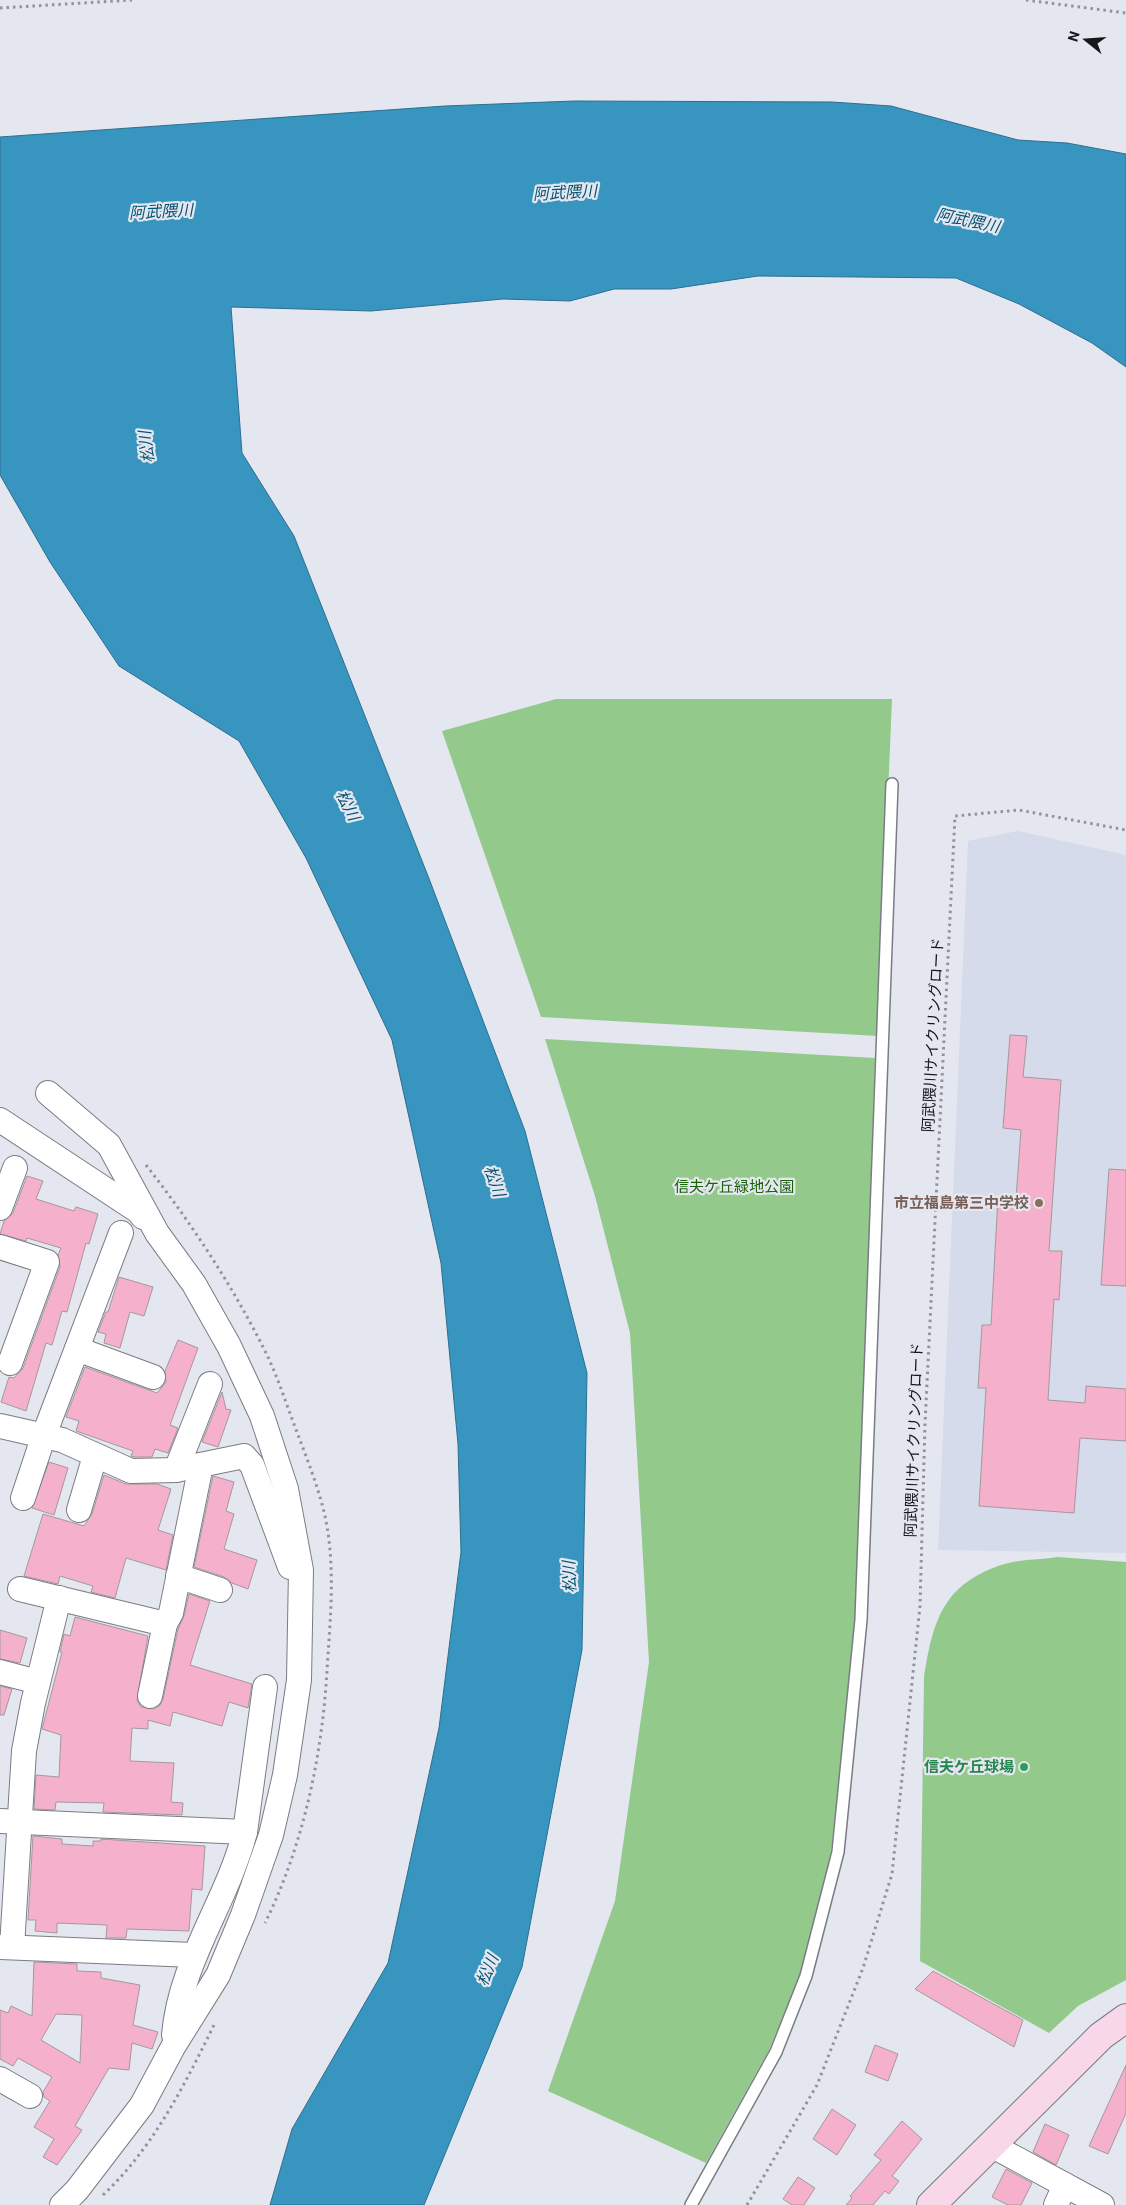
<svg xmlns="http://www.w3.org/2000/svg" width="1126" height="2205" viewBox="0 0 1126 2205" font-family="Roboto,'Noto Sans JP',sans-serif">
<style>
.built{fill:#d5dbea}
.green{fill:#93ca8b}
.water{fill:#3795c0;stroke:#2d6f8e}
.building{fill:#f5b0cb;stroke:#a3999d;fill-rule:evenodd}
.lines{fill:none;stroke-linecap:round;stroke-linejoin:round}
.lane-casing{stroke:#797c83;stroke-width:14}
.street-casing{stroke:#797c83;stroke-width:26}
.secondary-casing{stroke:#797c83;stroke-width:30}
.path{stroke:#91939a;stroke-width:3;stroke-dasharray:2.5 4;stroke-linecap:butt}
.lane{stroke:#fff;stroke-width:11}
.street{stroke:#fff;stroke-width:24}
.secondary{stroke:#f7d7e8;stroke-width:28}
.education-dot{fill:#8d6e63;stroke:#e4e7f0;stroke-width:2}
.leisure-dot{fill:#2e9e5b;stroke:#e4e7f0;stroke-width:2}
.labels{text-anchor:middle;stroke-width:4.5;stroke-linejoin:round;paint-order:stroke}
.street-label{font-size:15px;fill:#16171a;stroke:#e4e7f0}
.park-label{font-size:15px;fill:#18630a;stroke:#e4e7f0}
.education-label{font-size:15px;font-weight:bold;fill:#785e54;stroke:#e4e7f0;text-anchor:end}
.leisure-label{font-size:15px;font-weight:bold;fill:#27864d;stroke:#e4e7f0;text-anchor:end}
.water-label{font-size:16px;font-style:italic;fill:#055371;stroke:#e4e7f0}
</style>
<rect width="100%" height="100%" fill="#e4e7f0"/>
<path class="built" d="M 1018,831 L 1126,855 L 1126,1553 L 938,1550 L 968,841 Z"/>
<g class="green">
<path d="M 556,699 L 892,699 L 878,1036 L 541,1017 L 442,731 Z"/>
<path d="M 545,1039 L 875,1058 L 856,1620 L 831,1852 L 800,1975 L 769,2050 L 706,2163 L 548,2091 L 615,1901 L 649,1662 L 630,1333 L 595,1196 Z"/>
<path d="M 1058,1557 L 1126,1562 L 1126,1980 L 1078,2006 L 1049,2033 L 920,1961 L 924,1677 C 933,1623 941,1587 998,1566 C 1016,1559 1039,1560 1058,1557 Z"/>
</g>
<path class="water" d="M 574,101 L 832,102 L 891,106 L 1018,140 L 1067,143 L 1126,154 L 1126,367 L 1092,343 L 1019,304 L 956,278 L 758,276 L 671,289 L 614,289 L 570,301 L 503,299 L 371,311 L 231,307 L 242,453 L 294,536 L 428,876 L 525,1131 L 587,1373 L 582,1650 L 522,1967 L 424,2205 L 270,2205 L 292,2129 L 388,1963 L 439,1728 L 461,1552 L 458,1444 L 441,1263 L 392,1040 L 306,858 L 239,741 L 119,666 L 50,562 L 0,475 L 0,137 L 445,106 Z"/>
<g class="building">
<path d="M 1010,1035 L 1027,1036 L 1023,1077 L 1061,1080 L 1049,1251 L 1062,1251 L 1059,1300 L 1054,1299 L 1048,1400 L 1085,1403 L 1086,1386 L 1126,1389 L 1126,1441 L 1080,1438 L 1074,1513 L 979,1506 L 986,1388 L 978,1388 L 982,1325 L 991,1325 L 998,1197 L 1016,1198 L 1021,1130 L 1003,1128 Z"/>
<path d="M 1109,1169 L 1126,1170 L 1126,1286 L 1101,1285 Z"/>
<path d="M 27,1176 L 43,1181 L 36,1199 L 74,1211 L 76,1207 L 98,1214 L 89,1244 L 86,1243 L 67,1312 L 62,1311 L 52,1345 L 46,1343 L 26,1411 L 1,1402 L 9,1377 L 14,1378 L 23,1368 L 60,1267 L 58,1255 L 61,1248 L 27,1238 L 26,1241 L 0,1234 L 4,1221 L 13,1213 Z"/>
<path d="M 119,1277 L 153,1287 L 144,1316 L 130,1312 L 120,1348 L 104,1343 L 106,1334 L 98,1332 L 106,1312 L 108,1312 Z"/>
<path d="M 178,1340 L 198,1348 L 170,1425 L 178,1428 L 168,1453 L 155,1449 L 152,1457 L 134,1457 L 131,1456 L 133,1451 L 76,1431 L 79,1421 L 66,1417 L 85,1367 L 157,1393 L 166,1382 L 165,1371 Z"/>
<path d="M 222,1392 L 226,1409 L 231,1410 L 218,1447 L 202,1442 Z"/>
<path d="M 49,1462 L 68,1468 L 54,1515 L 32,1508 Z"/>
<path d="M 104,1475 L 126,1484 L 157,1484 L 171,1489 L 158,1530 L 173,1535 L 166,1570 L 126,1558 L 115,1598 L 91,1592 L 93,1586 L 60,1576 L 58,1584 L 24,1576 L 43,1514 L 84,1526 L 92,1514 Z"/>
<path d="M 213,1476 L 234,1482 L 226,1511 L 234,1514 L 224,1549 L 257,1560 L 248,1589 L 232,1583 L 224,1577 L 194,1567 Z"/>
<path d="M 189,1594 L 210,1601 L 190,1665 L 252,1684 L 248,1708 L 229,1702 L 222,1726 L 173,1712 L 170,1726 L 148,1720 L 148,1729 L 132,1728 L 130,1761 L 174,1763 L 171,1802 L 183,1803 L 182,1815 L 103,1812 L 104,1803 L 56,1802 L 55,1810 L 34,1809 L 36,1775 L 59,1777 L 61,1735 L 42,1729 L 62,1652 L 60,1652 L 64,1634 L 70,1636 L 75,1617 L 148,1636 L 137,1700 L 141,1707 L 154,1709 L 160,1705 L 163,1699 L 178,1629 L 184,1616 Z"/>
<path d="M 0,1630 L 27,1638 L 20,1663 L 0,1659 Z"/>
<path d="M 0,1686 L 12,1689 L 4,1715 L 0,1715 Z"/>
<path d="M 33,1836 L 62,1839 L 62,1844 L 93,1846 L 93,1841 L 101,1841 L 101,1839 L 205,1846 L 202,1890 L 192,1889 L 189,1931 L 127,1929 L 126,1938 L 106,1938 L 107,1925 L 57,1923 L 57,1933 L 35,1931 L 36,1920 L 28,1920 Z"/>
<path d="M 34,1962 L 77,1964 L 77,1971 L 101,1972 L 101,1978 L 140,1985 L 133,2025 L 158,2032 L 152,2049 L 132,2043 L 129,2070 L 109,2068 L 75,2126 L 82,2130 L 57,2165 L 43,2157 L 54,2139 L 34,2127 L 50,2101 L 44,2097 L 43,2092 L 52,2077 L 18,2058 L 13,2066 L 0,2059 L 0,2010 L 8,2013 L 11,2006 L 32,2016 ZM 56,2014 L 82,2015 L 80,2063 L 41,2040 Z"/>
<path d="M 933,1971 L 1023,2020 L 1014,2047 L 915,1989 Z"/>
<path d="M 875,2045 L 898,2054 L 888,2081 L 865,2072 Z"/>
<path d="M 1126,2065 L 1126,2113 L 1108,2154 L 1089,2146 Z"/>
<path d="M 832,2109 L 856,2125 L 837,2155 L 813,2139 Z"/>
<path d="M 902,2121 L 922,2139 L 892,2176 L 899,2181 L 889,2194 L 885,2191 L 873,2205 L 846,2205 L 852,2198 L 850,2196 L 881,2160 L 874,2155 Z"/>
<path d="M 1045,2124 L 1069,2135 L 1056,2165 L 1033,2152 Z"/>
<path d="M 1006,2169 L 1032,2183 L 1021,2205 L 1008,2205 L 992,2197 Z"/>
<path d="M 798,2177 L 815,2188 L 804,2205 L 792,2205 L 783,2199 Z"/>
</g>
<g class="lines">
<defs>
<path id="lane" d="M 691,2205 L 776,2052 L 806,1976 L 838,1852 L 861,1620 L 892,784"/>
<g id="street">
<path d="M 48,1093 L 109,1145 L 157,1233 L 194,1284 L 229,1346 L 262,1416 L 286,1489 L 301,1570 L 299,1680 L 285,1775 L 271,1835 L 243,1915 L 218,1975 L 173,2047 L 142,2105 L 77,2190 L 62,2205"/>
<path d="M 0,1120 L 138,1211 L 143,1217"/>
<path d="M 0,1208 L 15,1168"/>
<path d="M 0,1247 L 47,1262 L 10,1363"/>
<path d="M 77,1349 L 153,1377"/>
<path d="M 0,1426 L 62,1440 L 131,1471 L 176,1470 L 244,1456 L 252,1465 L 290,1567"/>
<path d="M 176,1470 L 210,1384"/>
<path d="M 23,1498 L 44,1435 L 121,1233"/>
<path d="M 79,1510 L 95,1456"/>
<path d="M 178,1576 L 220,1590"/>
<path d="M 20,1589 L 165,1624"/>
<path d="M 0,1672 L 38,1682"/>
<path d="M 150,1696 L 165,1624 L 171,1613 L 201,1465"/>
<path d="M 0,1821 L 245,1832 C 227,1902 180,1962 174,2035"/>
<path d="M 245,1832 L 265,1687"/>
<path d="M 0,1947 L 193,1955"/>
<path d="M 12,1947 L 24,1751 L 33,1703 L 59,1598"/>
<path d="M 0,2079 L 30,2096"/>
<path d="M 991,2145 L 1102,2205"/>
<path d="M 1056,2205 L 1065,2185"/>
</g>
<path id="secondary" d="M 931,2205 L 1101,2036 L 1126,2018"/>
</defs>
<use href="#lane" class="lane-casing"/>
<use href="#street" class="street-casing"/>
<use href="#secondary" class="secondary-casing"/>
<g class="path">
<path d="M 1026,0 L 1126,13"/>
<path d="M 0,8 L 132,0"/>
<path d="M 146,1165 C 192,1224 234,1288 267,1355 C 278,1378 286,1403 295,1427 C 306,1456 318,1486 325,1516 C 336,1568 330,1620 327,1671 C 322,1757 303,1846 265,1923"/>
<path d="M 103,2195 C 153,2148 184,2086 214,2025"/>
<path d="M 747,2205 L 817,2085 L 863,1968 L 892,1874 L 920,1606 L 925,1424 L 955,816 L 1019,810 L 1126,830"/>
</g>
<use href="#lane" class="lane"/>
<use href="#street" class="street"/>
<use href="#secondary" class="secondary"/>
</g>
<circle class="education-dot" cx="1039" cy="1203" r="5"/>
<circle class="leisure-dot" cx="1024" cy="1767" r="5"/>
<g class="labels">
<g class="street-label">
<text transform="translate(933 1035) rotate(-87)" y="5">阿武隈川サイクリングロード</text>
<text transform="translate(914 1440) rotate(-88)" y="5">阿武隈川サイクリングロード</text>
</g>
<g class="park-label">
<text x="734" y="1192">信夫ケ丘緑地公園</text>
</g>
<g class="education-label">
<text x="1029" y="1208">市立福島第三中学校</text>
</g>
<g class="leisure-label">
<text x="1014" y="1772">信夫ケ丘球場</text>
</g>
<g class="water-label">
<text transform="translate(565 192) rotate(-3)" y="6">阿武隈川</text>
<text transform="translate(161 211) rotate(-3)" y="6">阿武隈川</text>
<text transform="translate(968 220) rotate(12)" y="6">阿武隈川</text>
<text transform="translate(146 447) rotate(-97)" y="6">松川</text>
<text transform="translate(348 805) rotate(63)" y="6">松川</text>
<text transform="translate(495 1181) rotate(70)" y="6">松川</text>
<text transform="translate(569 1577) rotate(-93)" y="6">松川</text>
<text transform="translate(487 1970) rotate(-68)" y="6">松川</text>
</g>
</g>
<g transform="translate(1086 40) rotate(287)" stroke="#e4e7f0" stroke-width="4" paint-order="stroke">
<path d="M0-4L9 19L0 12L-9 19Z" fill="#16171a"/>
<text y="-8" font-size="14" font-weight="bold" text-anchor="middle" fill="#16171a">N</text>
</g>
</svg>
